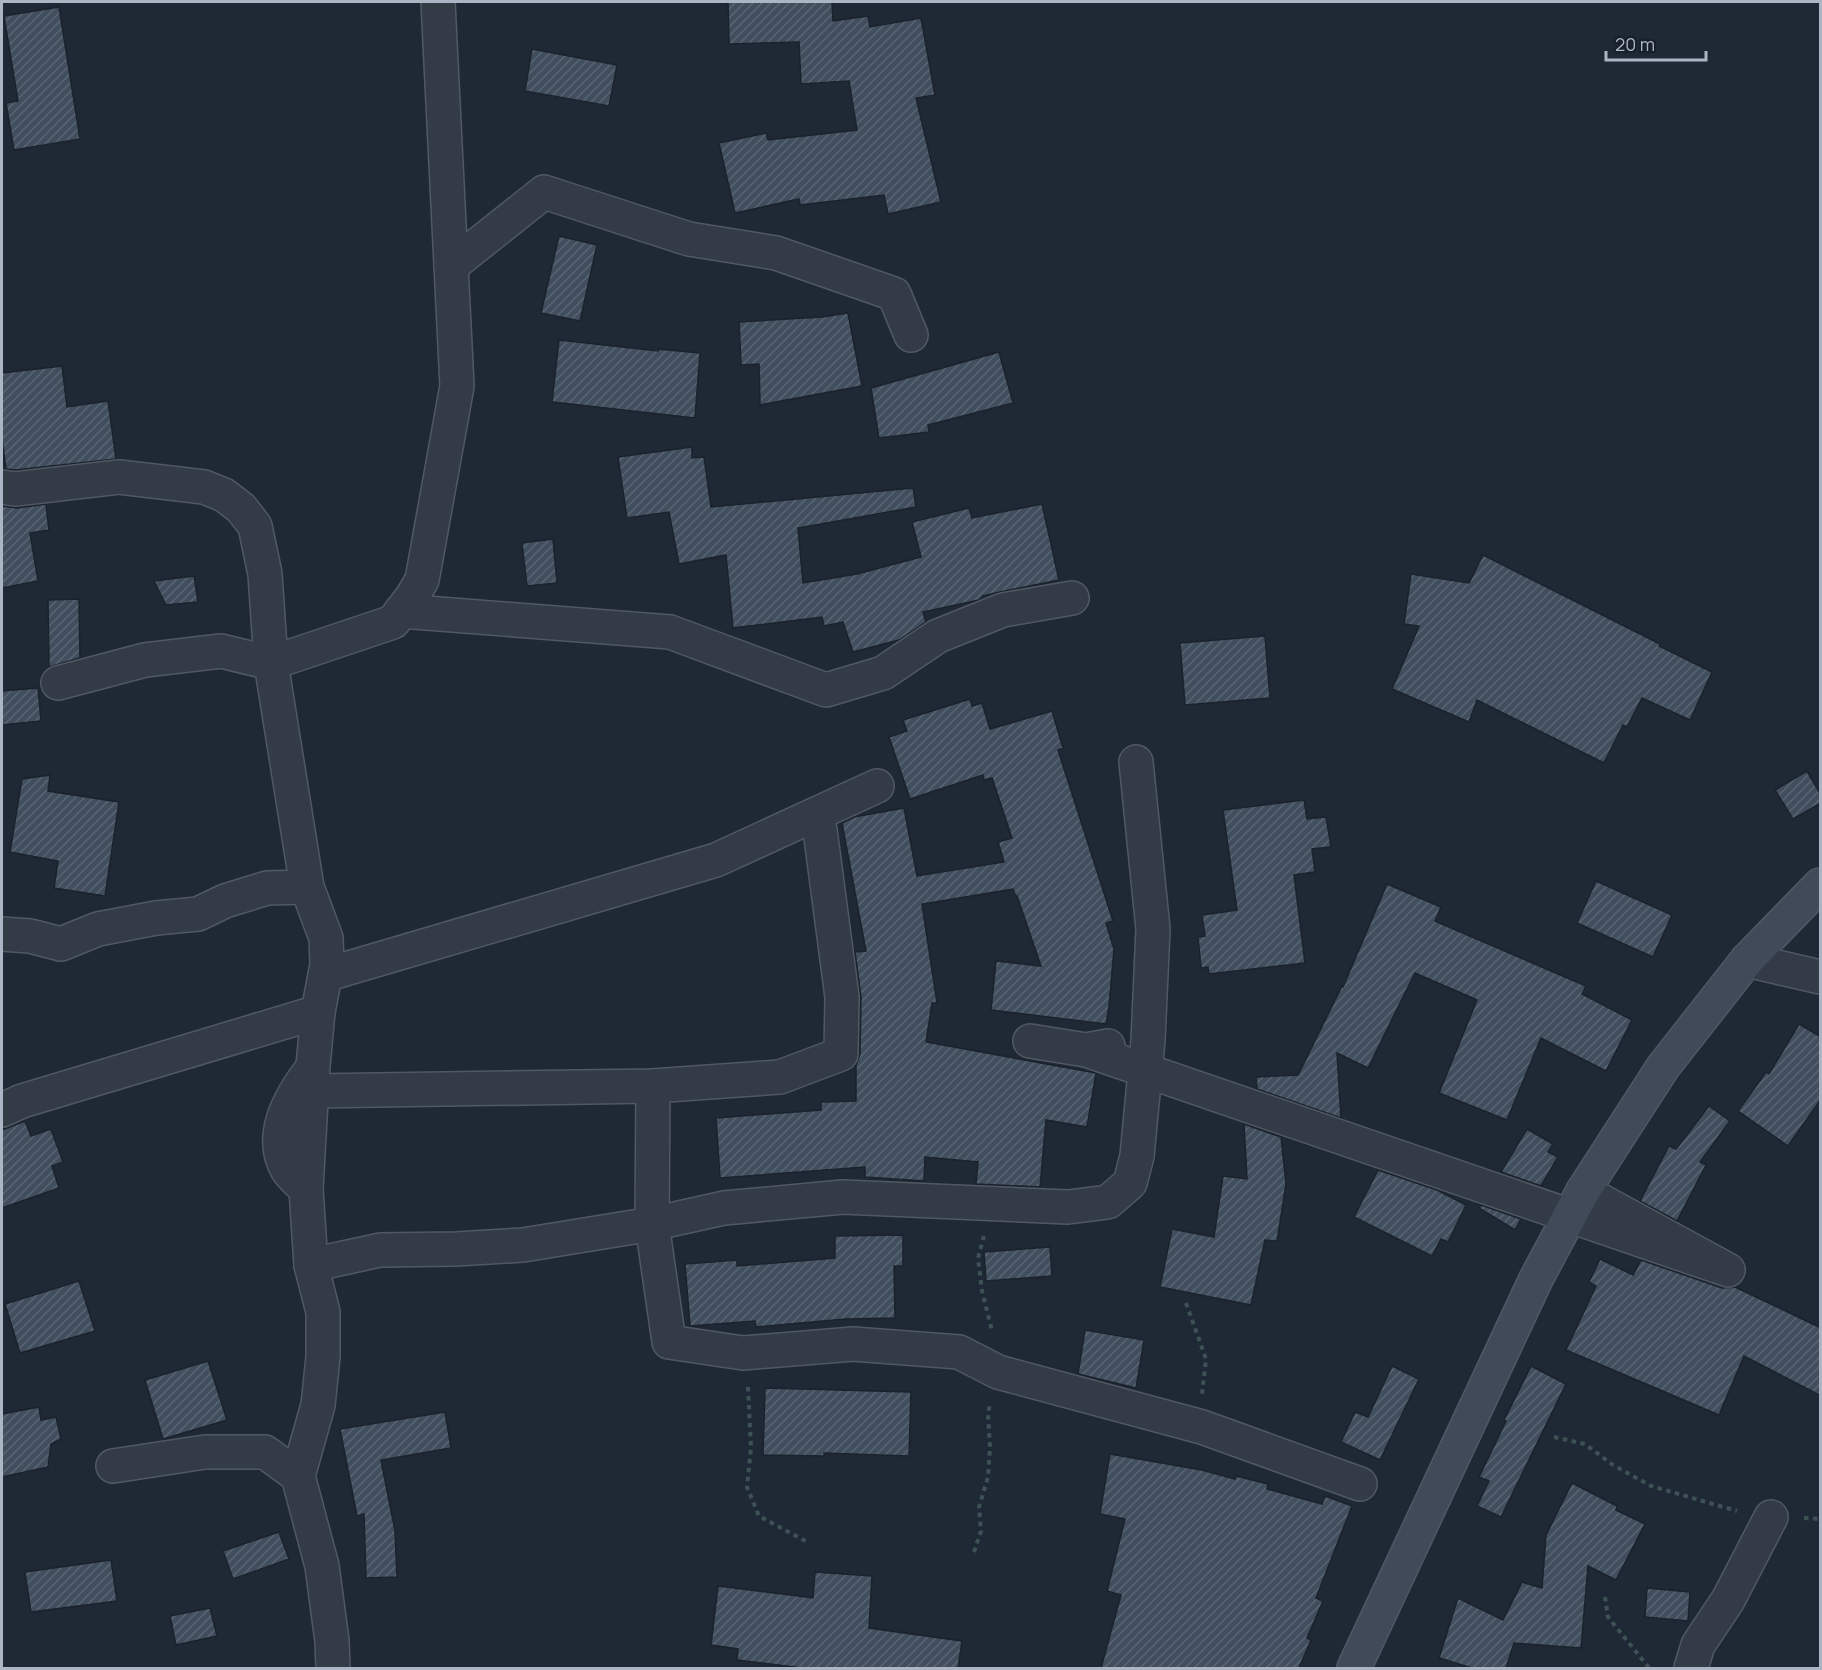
<svg xmlns="http://www.w3.org/2000/svg" width="1822" height="1670" viewBox="0 0 1822 1670" font-family="Manrope,sans-serif">
<style>
.building{fill:url(#building-hatch);stroke:#1a222c;stroke-width:1.5}
.lines{fill:none;stroke-linecap:round;stroke-linejoin:round}
.street-casing{stroke:#505864;stroke-width:36}
.secondary-casing{stroke:#505864;stroke-width:36}
.path{stroke:#3e5254;stroke-width:4;stroke-dasharray:4.5 4.5;stroke-linecap:butt}
.street{stroke:#323b46;stroke-width:33}
.secondary{stroke:#404a59;stroke-width:33}
</style>
<defs>
<pattern id="building-hatch" width="6" height="6" patternUnits="userSpaceOnUse" patternTransform="scale(1.5)"><rect width="6" height="6" fill="#414e5d"/><path d="M-1 1l2-2M0 6l6-6M5 7l2-2" fill="none" stroke="#5a6573"/></pattern>
</defs>
<rect width="100%" height="100%" fill="#1f2935"/>
<g class="building">
<path d="M 728,2 L 832,2 L 833,21 L 868,16 L 870,27 L 921,18 L 935,95 L 916,98 L 941,202 L 888,214 L 884,195 L 800,205 L 799,199 L 735,213 L 719,143 L 766,133 L 768,140 L 857,130 L 849,81 L 801,84 L 799,42 L 729,44 Z"/>
<path d="M 59,7 L 80,139 L 14,150 L 6,103 L 18,101 L 4,16 Z"/>
<path d="M 532,49 L 617,65 L 609,106 L 525,91 Z"/>
<path d="M 559,236 L 597,245 L 580,321 L 541,313 Z"/>
<path d="M 848,313 L 862,386 L 760,405 L 759,364 L 741,365 L 739,322 L 822,317 Z"/>
<path d="M 559,340 L 658,351 L 658,349 L 700,353 L 695,418 L 552,402 Z"/>
<path d="M 999,352 L 1013,403 L 928,425 L 929,432 L 879,438 L 871,388 Z"/>
<path d="M 62,366 L 67,407 L 108,401 L 116,459 L 15,470 L 6,469 L 2,440 L 2,373 Z"/>
<path d="M 692,447 L 692,458 L 704,457 L 711,507 L 913,488 L 916,507 L 798,528 L 803,583 L 857,574 L 921,557 L 912,522 L 969,508 L 972,518 L 1042,504 L 1059,580 L 1000,592 L 983,596 L 979,600 L 923,612 L 926,622 L 899,640 L 853,652 L 843,622 L 824,626 L 822,617 L 733,628 L 726,555 L 679,564 L 669,512 L 627,518 L 618,457 Z"/>
<path d="M 46,504 L 49,530 L 30,533 L 38,581 L 2,588 L 2,506 L 17,508 Z"/>
<path d="M 553,539 L 557,583 L 527,586 L 522,543 Z"/>
<path d="M 1483,555 L 1660,644 L 1659,646 L 1712,672 L 1690,720 L 1642,698 L 1627,727 L 1623,725 L 1604,763 L 1477,700 L 1469,722 L 1392,689 L 1419,626 L 1404,624 L 1411,574 L 1469,583 Z"/>
<path d="M 194,576 L 198,602 L 166,605 L 154,581 Z"/>
<path d="M 79,599 L 80,658 L 49,667 L 48,600 Z"/>
<path d="M 1265,636 L 1270,698 L 1185,705 L 1180,643 Z"/>
<path d="M 38,688 L 41,721 L 2,725 L 2,691 Z"/>
<path d="M 970,699 L 972,706 L 982,703 L 990,729 L 1052,711 L 1063,748 L 1058,750 L 1113,921 L 1106,923 L 1114,949 L 1109,1007 L 1106,1024 L 991,1010 L 996,961 L 1041,966 L 1017,896 L 1016,897 L 1013,889 L 922,904 L 937,1003 L 932,1003 L 926,1042 L 1096,1073 L 1087,1127 L 1046,1120 L 1040,1187 L 976,1184 L 978,1162 L 925,1157 L 924,1181 L 865,1177 L 865,1167 L 720,1178 L 716,1118 L 821,1110 L 821,1102 L 856,1101 L 856,1065 L 860,1054 L 861,997 L 855,952 L 866,951 L 842,823 L 854,817 L 904,808 L 917,876 L 1004,862 L 998,842 L 1012,838 L 992,778 L 984,780 L 983,775 L 910,799 L 889,737 L 907,731 L 903,720 Z"/>
<path d="M 1807,771 L 1821,795 L 1821,803 L 1793,819 L 1775,790 Z"/>
<path d="M 50,775 L 48,791 L 119,802 L 105,896 L 54,888 L 58,861 L 10,852 L 22,779 Z"/>
<path d="M 1304,800 L 1307,819 L 1326,817 L 1331,847 L 1312,849 L 1315,872 L 1294,875 L 1305,963 L 1209,974 L 1208,967 L 1201,968 L 1198,937 L 1205,936 L 1202,915 L 1237,910 L 1223,810 Z"/>
<path d="M 1596,881 L 1672,915 L 1653,957 L 1577,923 Z"/>
<path d="M 1387,884 L 1441,907 L 1435,921 L 1586,986 L 1582,994 L 1632,1020 L 1606,1071 L 1541,1038 L 1507,1120 L 1439,1093 L 1477,1000 L 1415,973 L 1368,1068 L 1337,1053 L 1341,1118 L 1257,1089 L 1256,1077 L 1298,1075 L 1342,986 L 1343,987 Z"/>
<path d="M 1799,1024 L 1821,1037 L 1821,1099 L 1788,1146 L 1738,1111 L 1766,1072 L 1769,1074 Z"/>
<path d="M 1709,1106 L 1730,1121 L 1700,1162 L 1706,1165 L 1677,1221 L 1640,1201 L 1669,1146 L 1676,1149 Z"/>
<path d="M 25,1121 L 31,1136 L 51,1129 L 63,1162 L 52,1166 L 59,1188 L 2,1208 L 2,1130 Z"/>
<path d="M 1244,1124 L 1281,1137 L 1286,1184 L 1277,1241 L 1265,1240 L 1251,1305 L 1160,1287 L 1172,1229 L 1214,1237 L 1223,1176 L 1247,1179 Z"/>
<path d="M 1527,1129 L 1553,1144 L 1548,1152 L 1558,1157 L 1541,1186 L 1501,1172 Z"/>
<path d="M 1378,1170 L 1437,1190 L 1466,1205 L 1448,1242 L 1441,1239 L 1432,1256 L 1354,1217 Z"/>
<path d="M 1481,1205 L 1521,1219 L 1515,1230 L 1479,1208 Z"/>
<path d="M 903,1235 L 903,1266 L 894,1266 L 895,1318 L 845,1319 L 756,1327 L 755,1321 L 690,1326 L 685,1264 L 737,1260 L 737,1266 L 835,1258 L 835,1236 Z"/>
<path d="M 1050,1247 L 1052,1276 L 986,1281 L 984,1252 Z"/>
<path d="M 1600,1259 L 1633,1275 L 1641,1260 L 1722,1288 L 1735,1287 L 1821,1328 L 1821,1396 L 1744,1356 L 1719,1415 L 1566,1350 L 1596,1286 L 1589,1282 Z"/>
<path d="M 79,1281 L 95,1331 L 20,1353 L 5,1304 Z"/>
<path d="M 1085,1330 L 1144,1340 L 1136,1388 L 1078,1374 Z"/>
<path d="M 208,1361 L 227,1420 L 163,1439 L 145,1380 Z"/>
<path d="M 1392,1366 L 1419,1379 L 1380,1460 L 1341,1442 L 1355,1412 L 1368,1417 Z"/>
<path d="M 1531,1366 L 1566,1384 L 1501,1517 L 1477,1506 L 1489,1481 L 1479,1477 L 1506,1421 L 1504,1420 Z"/>
<path d="M 765,1388 L 911,1392 L 909,1456 L 824,1453 L 824,1456 L 763,1455 Z"/>
<path d="M 39,1407 L 41,1420 L 56,1417 L 61,1439 L 51,1444 L 48,1467 L 2,1477 L 2,1414 Z"/>
<path d="M 445,1412 L 451,1448 L 381,1460 L 395,1531 L 397,1577 L 366,1578 L 364,1514 L 357,1516 L 340,1429 Z"/>
<path d="M 1110,1454 L 1202,1470 L 1235,1479 L 1236,1476 L 1268,1484 L 1267,1489 L 1322,1504 L 1325,1496 L 1352,1506 L 1316,1598 L 1323,1601 L 1307,1638 L 1311,1640 L 1299,1668 L 1101,1668 L 1121,1595 L 1107,1591 L 1125,1519 L 1100,1514 Z"/>
<path d="M 1572,1483 L 1617,1506 L 1616,1510 L 1645,1524 L 1616,1580 L 1588,1566 L 1581,1648 L 1514,1643 L 1506,1668 L 1472,1668 L 1439,1658 L 1458,1598 L 1503,1620 L 1522,1582 L 1542,1588 L 1546,1535 Z"/>
<path d="M 279,1532 L 289,1559 L 233,1579 L 223,1551 Z"/>
<path d="M 111,1560 L 117,1601 L 31,1612 L 25,1572 Z"/>
<path d="M 815,1572 L 872,1576 L 869,1628 L 962,1641 L 958,1668 L 802,1668 L 737,1660 L 738,1649 L 711,1645 L 718,1586 L 813,1598 Z"/>
<path d="M 1647,1588 L 1690,1592 L 1688,1621 L 1645,1617 Z"/>
<path d="M 210,1608 L 217,1636 L 176,1645 L 170,1616 Z"/>
</g>
<g class="lines">
<defs>
<g id="street">
<path d="M 451,266 L 544,192 L 689,239 L 776,253 L 894,294 L 911,335"/>
<path d="M 2,487 L 15,489 L 119,477 L 204,487 L 224,495 L 241,508 L 255,526 L 265,574 L 271,663 L 307,887 L 326,938 L 327,965 L 318,1012 L 313,1066 L 306,1189 L 311,1265 L 323,1312 L 323,1357 L 318,1405 L 298,1476 L 322,1566 L 332,1641 L 333,1668"/>
<path d="M 401,611 L 670,632 L 826,690 L 883,673 L 938,636 L 1003,610 L 1072,598"/>
<path d="M 58,683 L 145,660 L 221,651 L 271,663 L 393,622 L 412,597 L 422,580 L 457,386 L 438,2"/>
<path d="M 2,934 L 30,936 L 61,944 L 98,929 L 156,918 L 198,914 L 225,901 L 267,888 L 307,887"/>
<path d="M 1747,960 L 1820,977"/>
<path d="M 325,975 L 716,860 L 877,786"/>
<path d="M 1030,1041 L 1086,1050 L 1108,1046"/>
<path d="M 1086,1050 L 1728,1270 L 1583,1191"/>
<path d="M 653,1086 L 652,1224 L 669,1342 L 743,1353 L 853,1344 L 959,1352 L 998,1372 L 1202,1427 L 1360,1484"/>
<path d="M 312,1091 L 653,1086 L 780,1077 L 841,1054 L 842,997 L 820,830"/>
<path d="M 2,1110 L 22,1101 L 318,1012"/>
<path d="M 306,1189 C 300,1183 291,1176 287,1169 C 268,1135 290,1097 311,1070"/>
<path d="M 311,1265 L 380,1250 L 456,1249 L 523,1245 L 652,1224 L 724,1208 L 843,1197 L 1068,1207 L 1108,1202 L 1130,1183 L 1137,1156 L 1148,1040 L 1153,929 L 1136,762"/>
<path d="M 113,1466 L 205,1452 L 265,1452 L 298,1476"/>
<path d="M 1691,1668 L 1698,1645 L 1728,1600 L 1771,1517"/>
</g>
<path id="secondary" d="M 1354,1668 L 1536,1279 L 1583,1191 L 1663,1067 L 1747,960 L 1820,885"/>
</defs>
<use href="#street" class="street-casing"/>
<use href="#secondary" class="secondary-casing"/>
<g class="path">
<path d="M 984,1236 L 978,1258 L 982,1291 L 992,1331"/>
<path d="M 1186,1303 L 1206,1359 L 1202,1394"/>
<path d="M 748,1387 L 751,1448 L 747,1487 L 759,1516 L 809,1543"/>
<path d="M 1554,1437 L 1585,1444 L 1613,1465 L 1651,1486 L 1737,1511"/>
<path d="M 1804,1518 L 1820,1519"/>
<path d="M 974,1552 L 981,1531 L 979,1507 L 988,1477 L 990,1447 L 988,1415 L 990,1403"/>
<path d="M 1605,1597 L 1608,1617 L 1649,1668"/>
</g>
<use href="#street" class="street"/>
<use href="#secondary" class="secondary"/>
</g>
<rect width="1822" height="1670" fill="none" stroke="#acb5c3" stroke-width="6"/>
<path d="M1606 51v9h100v-9" fill="none" stroke="#acb5c3" stroke-width="3"/>
<text x="1615" y="51" font-size="18" fill="#acb5c3" stroke="#18202a" stroke-width="4.5" paint-order="stroke">20 m</text>
</svg>
